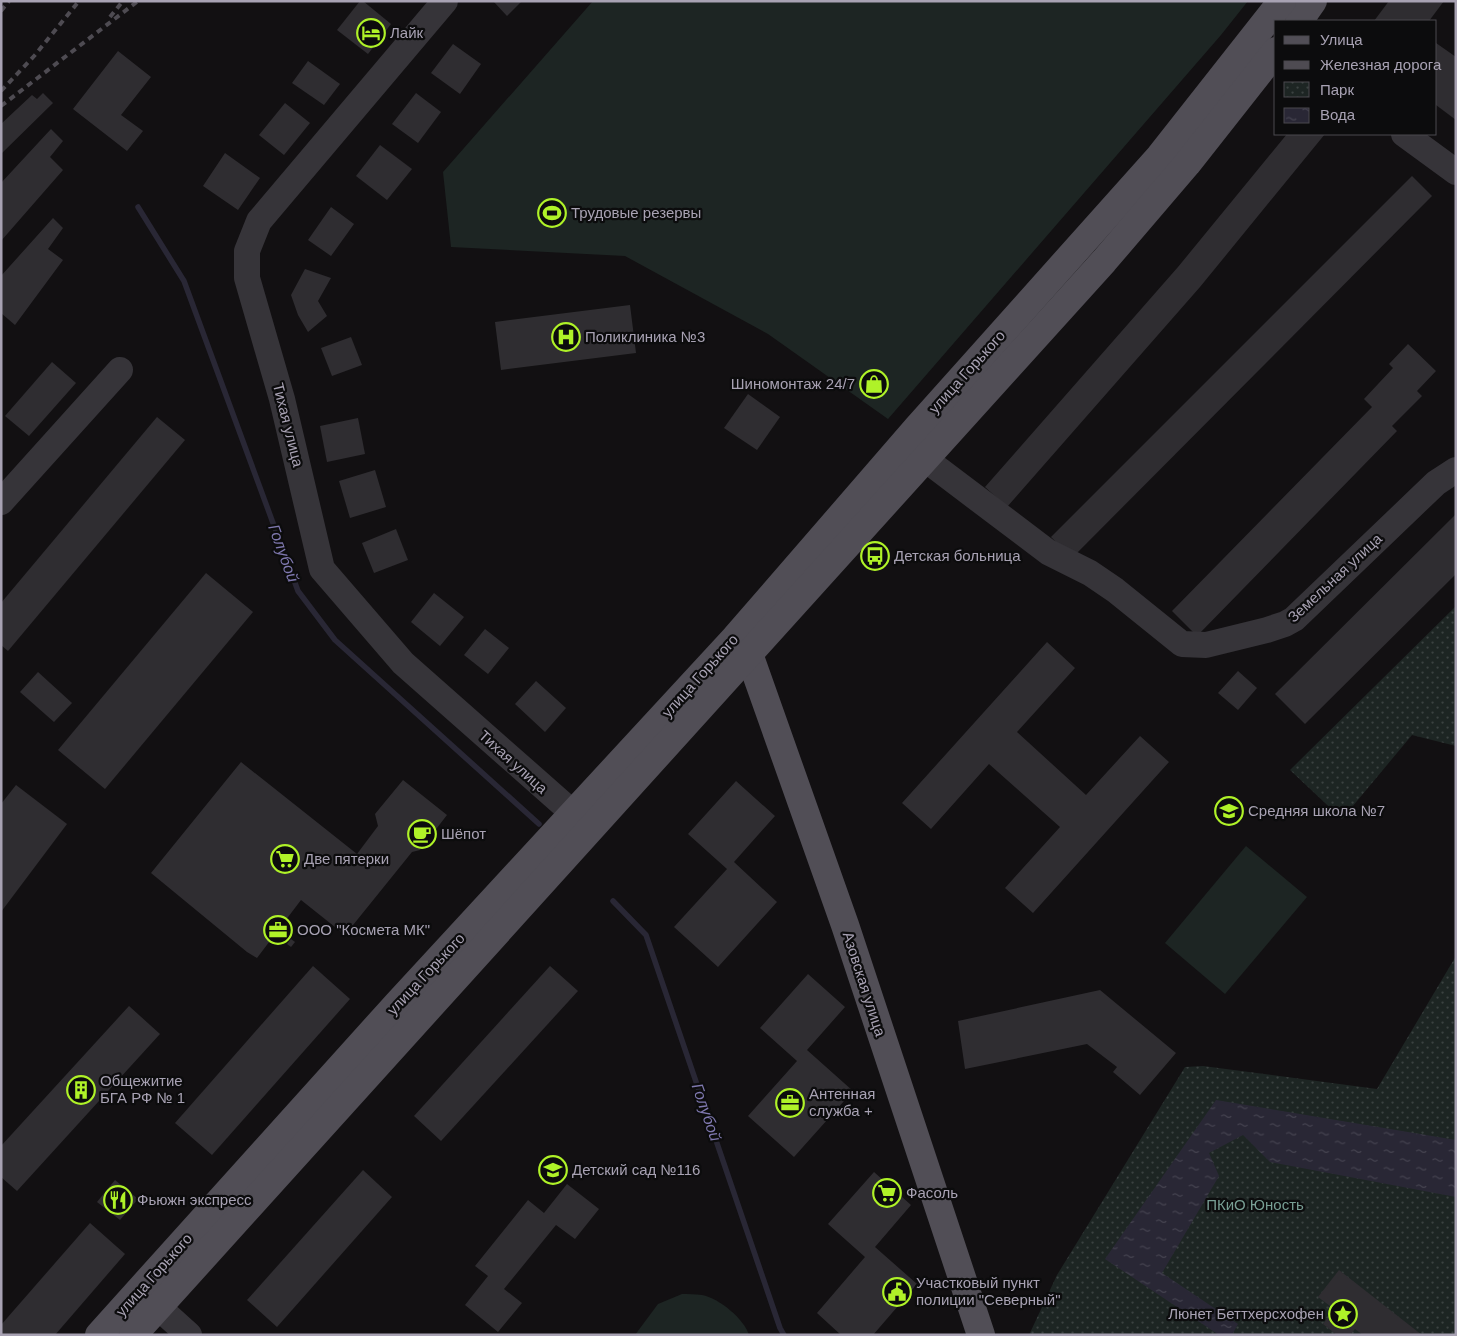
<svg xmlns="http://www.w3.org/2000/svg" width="1457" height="1336" viewBox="0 0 1457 1336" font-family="Helvetica,sans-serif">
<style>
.green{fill:#1d2523}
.park{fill:url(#park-dots)}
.water{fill:url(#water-ripples)}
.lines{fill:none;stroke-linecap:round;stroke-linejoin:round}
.stream{stroke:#292735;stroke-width:5.5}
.building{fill:#2f2d31}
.minor{stroke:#363439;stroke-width:26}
.major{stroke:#514e56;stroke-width:28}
.rail{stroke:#4e4b52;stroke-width:4;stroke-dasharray:6 5;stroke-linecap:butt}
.labels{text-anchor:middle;stroke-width:4.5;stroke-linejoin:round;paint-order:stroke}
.poi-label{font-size:15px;fill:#a8a2b3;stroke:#0c0c0d;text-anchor:start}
.street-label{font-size:15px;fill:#a8a2b3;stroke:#0c0c0d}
.park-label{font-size:15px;fill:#789e94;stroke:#0c0c0d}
.water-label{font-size:16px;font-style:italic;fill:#7f78af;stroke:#0c0c0d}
</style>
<defs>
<pattern id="park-dots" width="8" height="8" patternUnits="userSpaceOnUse" patternTransform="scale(1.25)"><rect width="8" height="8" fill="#1d2523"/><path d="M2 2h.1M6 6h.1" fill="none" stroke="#3b4241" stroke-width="1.8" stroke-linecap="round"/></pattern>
<pattern id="water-ripples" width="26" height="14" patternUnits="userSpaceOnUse" patternTransform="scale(1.25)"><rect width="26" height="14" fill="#292735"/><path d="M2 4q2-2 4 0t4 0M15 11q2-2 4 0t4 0" fill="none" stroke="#454350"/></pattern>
</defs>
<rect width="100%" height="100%" fill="#121012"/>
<g class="green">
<path d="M 593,1 L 1248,1 L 1221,35 L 888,419 L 768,334 L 625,256 L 451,247 L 443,172 Z"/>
<path d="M 1246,846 L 1307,897 L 1225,994 L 1165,943 Z"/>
<path d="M 682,1294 C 688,1294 695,1294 702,1295 C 719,1298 744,1319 749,1335 L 635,1335 L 658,1304 Z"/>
</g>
<g class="park">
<path d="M 1456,606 L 1456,746 L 1412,735 L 1342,819 L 1290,770 Z"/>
<path d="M 1456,956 L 1456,1335 L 1029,1335 L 1057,1275 L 1185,1067 L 1203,1066 L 1377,1089 Z"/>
</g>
<path class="water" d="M 1216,1100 L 1456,1140 L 1456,1197 L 1270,1162 L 1243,1135 L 1209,1153 L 1219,1176 L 1162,1273 L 1238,1324 L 1232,1335 L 1219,1335 L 1105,1259 Z"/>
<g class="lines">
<g class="stream">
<path d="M 138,207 L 184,281 L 298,591 L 335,640 L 539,824"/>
<path d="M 613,901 L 646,935 L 780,1328 L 784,1335"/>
</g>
</g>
<g class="building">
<path d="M 360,1 L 363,1 L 391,24 L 368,54 L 337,30 Z"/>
<path d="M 493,1 L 522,1 L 507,16 Z"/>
<path d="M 1389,1 L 1444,1 L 1429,21 L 1374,21 Z"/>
<path d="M 1436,43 L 1456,57 L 1456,120 L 1436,105 Z"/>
<path d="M 453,44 L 481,64 L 460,94 L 431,73 Z"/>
<path d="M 118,51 L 151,77 L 121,115 L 143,131 L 127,151 L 73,109 Z"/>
<path d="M 308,61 L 340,84 L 324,105 L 292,83 Z"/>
<path d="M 43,93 L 53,103 L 1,154 L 1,124 L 32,95 L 37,99 Z"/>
<path d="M 416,93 L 441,112 L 418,143 L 392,124 Z"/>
<path d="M 285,103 L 310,123 L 284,155 L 259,135 Z"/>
<path d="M 51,129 L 63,141 L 50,157 L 63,170 L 1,241 L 1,183 Z"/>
<path d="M 1287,134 L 1325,134 L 1200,287 L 1007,507 L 985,487 L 1178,267 Z"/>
<path d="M 380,145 L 412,169 L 387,200 L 356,176 Z"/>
<path d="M 225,153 L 260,178 L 238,210 L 203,186 Z"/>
<path d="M 1412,176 L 1432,196 L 1072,558 L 1051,537 Z"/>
<path d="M 331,207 L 354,224 L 331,256 L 308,240 Z"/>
<path d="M 53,218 L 63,228 L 48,249 L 63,260 L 15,325 L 1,313 L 1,276 Z"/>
<path d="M 305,269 L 331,278 L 318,301 L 327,316 L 308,332 L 298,315 L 291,295 Z"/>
<path d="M 630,305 L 636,353 L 501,370 L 495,322 Z"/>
<path d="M 351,337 L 362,365 L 332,376 L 321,348 Z"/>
<path d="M 1408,344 L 1436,371 L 1417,391 L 1422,396 L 1392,426 L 1397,431 L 1197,636 L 1172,611 L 1372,407 L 1364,399 L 1393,368 L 1389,364 Z"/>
<path d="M 52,362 L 76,383 L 29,436 L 5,416 Z"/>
<path d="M 870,371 L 887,383 L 877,397 L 860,384 Z"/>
<path d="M 748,394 L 780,417 L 757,450 L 724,428 Z"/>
<path d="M 157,417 L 185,440 L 8,651 L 1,645 L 1,603 Z"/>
<path d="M 358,418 L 365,454 L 327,462 L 320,426 Z"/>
<path d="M 375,470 L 386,507 L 350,518 L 339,481 Z"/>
<path d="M 1456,514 L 1456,574 L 1305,724 L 1275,694 Z"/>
<path d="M 396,529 L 408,560 L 374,573 L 362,543 Z"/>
<path d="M 206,573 L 253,612 L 105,789 L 58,750 Z"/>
<path d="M 434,593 L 464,617 L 440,646 L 411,622 Z"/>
<path d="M 485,629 L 509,648 L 488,674 L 464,655 Z"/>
<path d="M 1047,642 L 1075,668 L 1017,732 L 1086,795 L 1140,736 L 1169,762 L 1033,913 L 1005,888 L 1060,827 L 989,764 L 931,829 L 902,803 Z"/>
<path d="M 1238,671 L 1257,688 L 1238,710 L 1218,693 Z"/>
<path d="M 38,672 L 72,703 L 54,722 L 20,692 Z"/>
<path d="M 536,681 L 566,708 L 545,732 L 515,704 Z"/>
<path d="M 241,762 L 357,854 L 378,826 L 375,814 L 403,780 L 447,815 L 420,850 L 412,852 L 345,935 L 301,900 L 257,958 L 247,952 L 151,873 Z"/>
<path d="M 736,781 L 775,816 L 734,862 L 777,902 L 718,967 L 674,927 L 727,869 L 688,834 Z"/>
<path d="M 16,785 L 67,824 L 1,912 L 1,804 Z"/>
<path d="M 291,939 L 295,942 L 291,947 L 287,944 Z"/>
<path d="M 313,966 L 350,999 L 212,1155 L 175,1123 Z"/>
<path d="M 550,966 L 578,991 L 441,1141 L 414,1116 Z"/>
<path d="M 808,974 L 845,1007 L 807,1050 L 853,1091 L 794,1157 L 748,1116 L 797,1061 L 760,1028 Z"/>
<path d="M 1100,990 L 1176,1053 L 1140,1095 L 1113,1072 L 1117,1067 L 1087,1044 L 965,1069 L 958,1021 Z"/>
<path d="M 129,1006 L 160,1034 L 17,1191 L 1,1177 L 1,1146 Z"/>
<path d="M 363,1170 L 392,1197 L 277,1327 L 247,1300 Z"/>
<path d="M 874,1172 L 911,1205 L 875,1247 L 917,1284 L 873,1335 L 841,1335 L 817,1313 L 865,1257 L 828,1224 Z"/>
<path d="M 115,1180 L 138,1199 L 120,1220 L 97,1202 Z"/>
<path d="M 567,1184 L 599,1209 L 575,1239 L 556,1225 L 504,1289 L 522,1303 L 498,1332 L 465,1305 L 488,1276 L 475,1266 L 528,1200 L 544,1213 Z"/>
<path d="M 90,1223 L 125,1254 L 55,1335 L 1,1335 L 1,1325 Z"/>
<path d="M 1339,1270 L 1422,1335 L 1363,1335 L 1355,1329 L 1350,1335 L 1337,1335 L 1323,1324 L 1334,1309 L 1318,1297 Z"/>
</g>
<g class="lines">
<g class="minor">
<path d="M 445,1 L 259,221 L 247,251 L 247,278 L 282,399 L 322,569 L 403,663 L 574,814"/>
<path d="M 1404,134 L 1456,172"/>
<path d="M 925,459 L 1048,552 L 1090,573 L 1115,590 L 1182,644 L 1206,645 L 1267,630 L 1285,624 L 1294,619 L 1436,483 L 1456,470"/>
<path d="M 1,502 L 120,370"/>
<path d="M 158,1307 L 189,1335"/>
</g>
<g class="major">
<path d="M 1299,21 L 1313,1"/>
<path d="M 738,641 L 749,654 L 845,925 L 981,1335"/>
<path d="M 99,1335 L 398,1003 L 735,638 L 917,428 L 1160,156 L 1282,1"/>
<path d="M 133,1335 L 1104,261 L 1187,164 L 1276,51"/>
</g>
<g class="rail">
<path d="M 1,11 L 9,1"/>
<path d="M 110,17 L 123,1"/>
<path d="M 1,91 L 35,55 L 79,1"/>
<path d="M 1,106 L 138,1"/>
</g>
</g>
<defs>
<symbol id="hotel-ring" viewBox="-11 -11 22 22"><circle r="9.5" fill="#0c0c0d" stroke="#aff228" stroke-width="1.5"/><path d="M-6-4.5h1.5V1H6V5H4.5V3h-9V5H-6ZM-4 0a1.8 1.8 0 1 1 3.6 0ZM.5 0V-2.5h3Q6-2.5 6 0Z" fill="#aff228"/></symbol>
<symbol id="stadium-ring" viewBox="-11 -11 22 22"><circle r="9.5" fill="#0c0c0d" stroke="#aff228" stroke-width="1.5"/><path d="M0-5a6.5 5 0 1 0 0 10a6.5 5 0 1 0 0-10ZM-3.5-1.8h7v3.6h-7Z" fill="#aff228"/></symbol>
<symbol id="hospital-ring" viewBox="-11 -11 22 22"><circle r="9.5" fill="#0c0c0d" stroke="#aff228" stroke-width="1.5"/><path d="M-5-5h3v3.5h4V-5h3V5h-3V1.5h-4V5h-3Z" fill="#aff228"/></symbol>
<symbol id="shop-ring" viewBox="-11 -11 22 22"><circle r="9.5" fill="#0c0c0d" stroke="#aff228" stroke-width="1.5"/><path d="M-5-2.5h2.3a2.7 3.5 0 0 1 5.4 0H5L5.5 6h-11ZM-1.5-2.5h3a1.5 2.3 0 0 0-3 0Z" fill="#aff228"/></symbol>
<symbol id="bus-ring" viewBox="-11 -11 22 22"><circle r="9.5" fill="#0c0c0d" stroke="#aff228" stroke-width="1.5"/><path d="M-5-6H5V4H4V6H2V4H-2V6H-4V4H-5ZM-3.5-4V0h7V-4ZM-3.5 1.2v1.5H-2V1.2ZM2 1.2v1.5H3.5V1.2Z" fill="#aff228"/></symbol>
<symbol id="school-ring" viewBox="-11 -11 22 22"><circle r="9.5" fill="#0c0c0d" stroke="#aff228" stroke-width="1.5"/><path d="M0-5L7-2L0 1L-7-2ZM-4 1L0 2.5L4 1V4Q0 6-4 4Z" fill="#aff228"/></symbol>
<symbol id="cafe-ring" viewBox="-11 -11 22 22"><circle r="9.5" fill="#0c0c0d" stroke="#aff228" stroke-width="1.5"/><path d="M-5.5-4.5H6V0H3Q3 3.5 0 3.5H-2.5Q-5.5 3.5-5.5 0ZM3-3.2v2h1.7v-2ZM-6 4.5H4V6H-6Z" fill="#aff228"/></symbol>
<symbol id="supermarket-ring" viewBox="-11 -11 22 22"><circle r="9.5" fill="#0c0c0d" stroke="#aff228" stroke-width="1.5"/><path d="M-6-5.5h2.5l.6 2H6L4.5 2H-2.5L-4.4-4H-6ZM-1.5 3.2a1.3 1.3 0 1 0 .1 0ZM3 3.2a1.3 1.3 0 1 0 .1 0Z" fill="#aff228"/></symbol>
<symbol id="office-ring" viewBox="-11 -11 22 22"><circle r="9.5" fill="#0c0c0d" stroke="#aff228" stroke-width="1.5"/><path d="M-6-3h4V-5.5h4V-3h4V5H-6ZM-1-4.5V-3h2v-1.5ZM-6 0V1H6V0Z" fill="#aff228"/></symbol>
<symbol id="building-ring" viewBox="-11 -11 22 22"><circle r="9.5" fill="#0c0c0d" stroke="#aff228" stroke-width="1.5"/><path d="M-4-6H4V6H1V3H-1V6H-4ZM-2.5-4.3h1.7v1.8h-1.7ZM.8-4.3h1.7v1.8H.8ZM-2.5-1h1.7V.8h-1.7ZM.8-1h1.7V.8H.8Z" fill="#aff228"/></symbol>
<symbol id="restaurant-ring" viewBox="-11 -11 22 22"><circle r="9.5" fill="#0c0c0d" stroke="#aff228" stroke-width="1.5"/><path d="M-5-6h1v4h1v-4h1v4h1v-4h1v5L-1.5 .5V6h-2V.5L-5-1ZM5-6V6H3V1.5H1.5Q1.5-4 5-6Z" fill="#aff228"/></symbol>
<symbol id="civic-ring" viewBox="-11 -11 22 22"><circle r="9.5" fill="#0c0c0d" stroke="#aff228" stroke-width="1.5"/><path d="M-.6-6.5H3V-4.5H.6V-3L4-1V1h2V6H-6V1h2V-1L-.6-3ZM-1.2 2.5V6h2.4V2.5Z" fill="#aff228"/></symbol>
<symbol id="sight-ring" viewBox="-11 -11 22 22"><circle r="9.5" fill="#0c0c0d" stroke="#aff228" stroke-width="1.5"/><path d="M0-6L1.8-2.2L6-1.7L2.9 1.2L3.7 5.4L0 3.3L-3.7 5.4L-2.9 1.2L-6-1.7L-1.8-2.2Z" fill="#aff228"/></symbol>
</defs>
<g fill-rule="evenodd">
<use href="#hotel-ring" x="355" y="17" width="32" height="32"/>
<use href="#stadium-ring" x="536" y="197" width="32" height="32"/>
<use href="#hospital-ring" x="550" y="321" width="32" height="32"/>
<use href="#shop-ring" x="858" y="368" width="32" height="32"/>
<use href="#bus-ring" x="859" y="540" width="32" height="32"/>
<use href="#school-ring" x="1213" y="795" width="32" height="32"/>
<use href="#cafe-ring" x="406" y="818" width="32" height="32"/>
<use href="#supermarket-ring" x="269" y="843" width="32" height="32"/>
<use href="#office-ring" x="262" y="914" width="32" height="32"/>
<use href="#building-ring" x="65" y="1074" width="32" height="32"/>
<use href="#office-ring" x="774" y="1087" width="32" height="32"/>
<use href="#school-ring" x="537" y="1154" width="32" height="32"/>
<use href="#supermarket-ring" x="871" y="1177" width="32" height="32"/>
<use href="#restaurant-ring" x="102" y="1184" width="32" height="32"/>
<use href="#civic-ring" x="881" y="1276" width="32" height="32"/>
<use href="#sight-ring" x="1327" y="1298" width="32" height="32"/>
</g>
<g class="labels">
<g class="poi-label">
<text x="390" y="38">Лайк</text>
<text x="571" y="218">Трудовые резервы</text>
<text x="585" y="342">Поликлиника №3</text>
<text x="855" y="389" text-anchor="end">Шиномонтаж 24/7</text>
<text x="894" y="561">Детская больница</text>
<text x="1248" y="816">Средняя школа №7</text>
<text x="441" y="839">Шёпот</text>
<text x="304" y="864">Две пятерки</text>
<text x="297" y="935">ООО "Космета МК"</text>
<text x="100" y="1086">Общежитие<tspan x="100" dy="17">БГА РФ № 1</tspan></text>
<text x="809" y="1099">Антенная<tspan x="809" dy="17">служба +</tspan></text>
<text x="572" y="1175">Детский сад №116</text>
<text x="906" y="1198">Фасоль</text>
<text x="137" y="1205">Фьюжн экспресс</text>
<text x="916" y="1288">Участковый пункт<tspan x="916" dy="17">полиции "Северный"</tspan></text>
<text x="1324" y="1319" text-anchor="end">Люнет Беттхерсхофен</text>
</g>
<g class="street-label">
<text transform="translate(967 372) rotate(-48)" y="5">улица Горького</text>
<text transform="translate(288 425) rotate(76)" y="5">Тихая улица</text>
<text transform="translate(1335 578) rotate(-43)" y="5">Земельная улица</text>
<text transform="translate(700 676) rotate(-48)" y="5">улица Горького</text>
<text transform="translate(513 762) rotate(42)" y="5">Тихая улица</text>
<text transform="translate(426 974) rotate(-47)" y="5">улица Горького</text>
<text transform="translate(864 984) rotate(72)" y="5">Азовская улица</text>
<text transform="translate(154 1275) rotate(-48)" y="5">улица Горького</text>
</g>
<g class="park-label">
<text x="1255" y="1210">ПКиО Юность</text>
</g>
<g class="water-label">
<text transform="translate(284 553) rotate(70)" y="6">Голубой</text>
<text transform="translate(707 1112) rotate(71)" y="6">Голубой</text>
</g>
</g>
<rect width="1457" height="1336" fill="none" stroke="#a8a2b3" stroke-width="5"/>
<rect x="1274" y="20" width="162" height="115" fill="#0c0c0d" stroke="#4a484f"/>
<rect x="1284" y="36" width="25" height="8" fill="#514e56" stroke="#4a484f"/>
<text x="1320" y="45" font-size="15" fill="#a8a2b3">Улица</text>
<rect x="1284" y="61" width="25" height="8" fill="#4e4b52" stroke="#4a484f"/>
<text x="1320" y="70" font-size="15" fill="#a8a2b3">Железная дорога</text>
<rect x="1284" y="82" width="25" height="15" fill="url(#park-dots)" stroke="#4a484f"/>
<text x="1320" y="95" font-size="15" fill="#a8a2b3">Парк</text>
<rect x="1284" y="108" width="25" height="15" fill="url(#water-ripples)" stroke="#4a484f"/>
<text x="1320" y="120" font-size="15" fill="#a8a2b3">Вода</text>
</svg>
